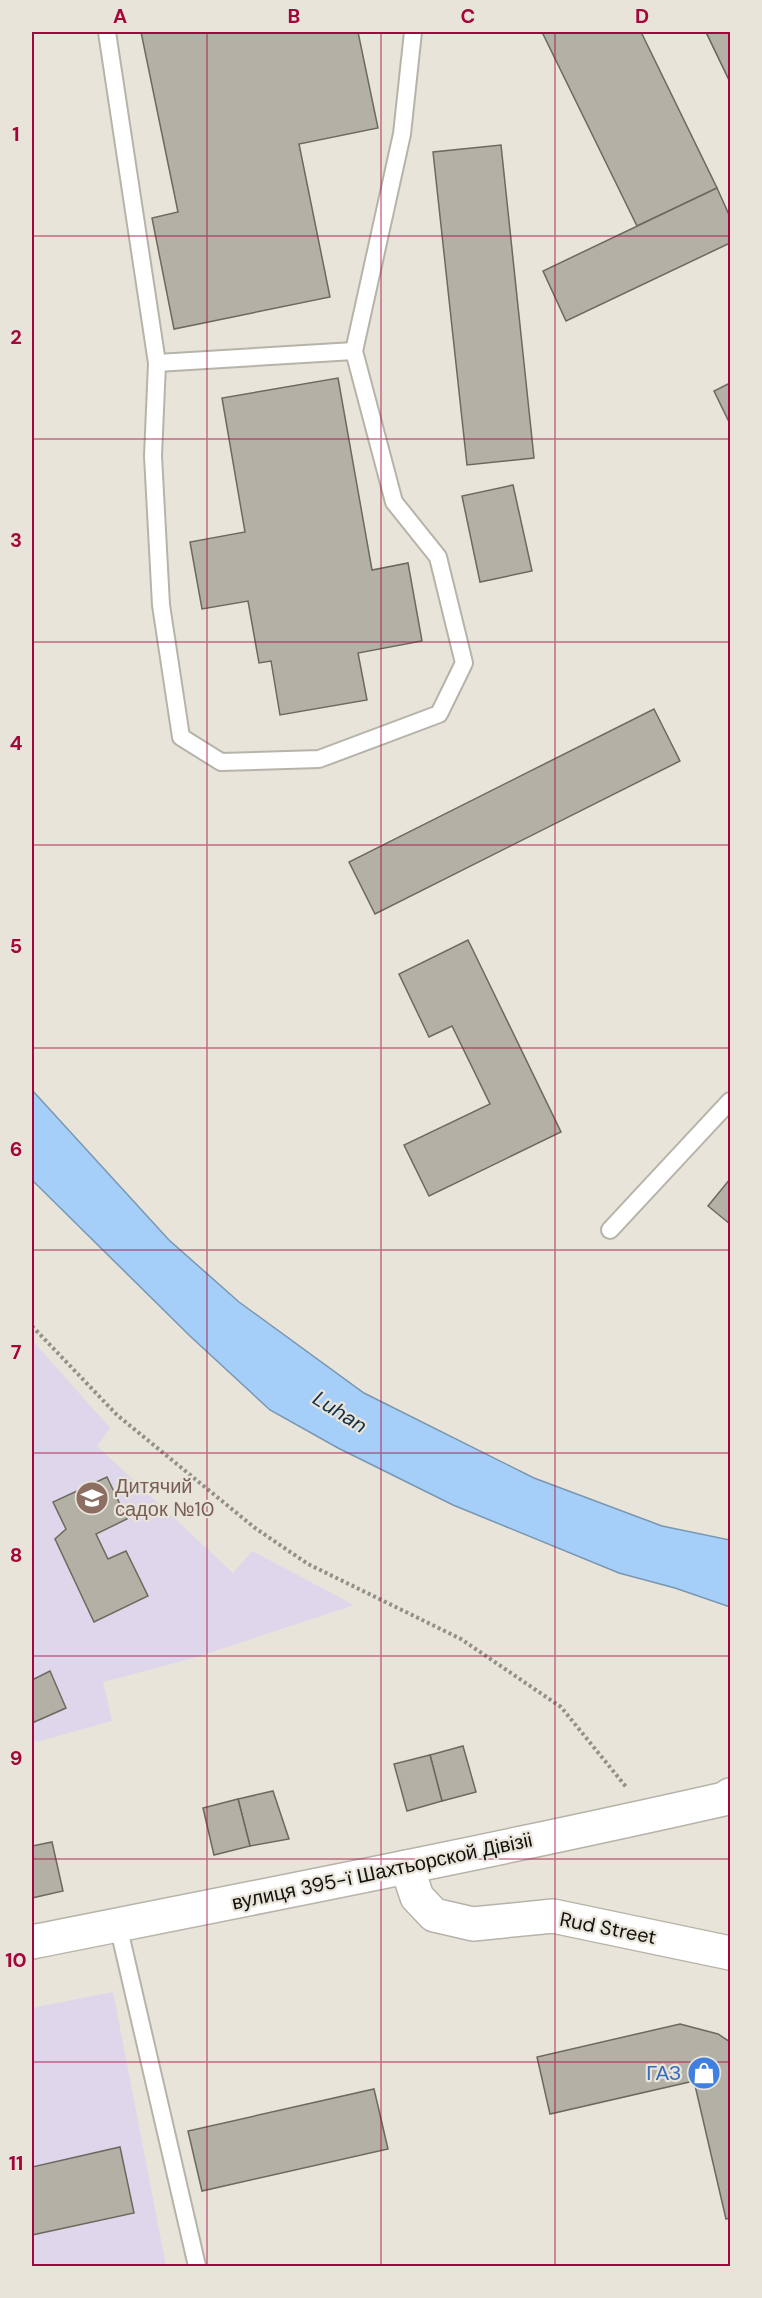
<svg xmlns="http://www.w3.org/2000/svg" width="762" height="2298" font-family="'DM Sans',sans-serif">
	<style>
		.education { fill: #ded6eb }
		.water { fill: #a5cff9; stroke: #7996b2; stroke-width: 1.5 }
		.building { fill: #b3b0a5; stroke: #6c695e; stroke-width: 1.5 }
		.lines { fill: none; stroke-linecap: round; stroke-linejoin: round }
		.lane-casing { stroke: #b6b3a8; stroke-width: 20 }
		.street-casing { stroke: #b6b3a8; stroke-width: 36 }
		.secondary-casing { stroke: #b6b3a8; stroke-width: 36 }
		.path { stroke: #939088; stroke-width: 4; stroke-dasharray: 3 3; stroke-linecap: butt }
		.lane { stroke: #fff; stroke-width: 16 }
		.street { stroke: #fff; stroke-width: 33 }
		.secondary { stroke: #fff; stroke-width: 33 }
		.grid { fill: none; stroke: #a3063b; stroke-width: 1.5; stroke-opacity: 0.55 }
		.labels { text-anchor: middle; stroke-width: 4.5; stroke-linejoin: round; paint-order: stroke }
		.education-label { font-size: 20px; fill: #785e54; stroke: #e8e4d9; text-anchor: start }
		.street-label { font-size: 20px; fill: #12110d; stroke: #e8e4d9 }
		.shop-label { font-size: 20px; fill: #366cbe; stroke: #e8e4d9; text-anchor: end }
		.water-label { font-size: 21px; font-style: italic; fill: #12304b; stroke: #e8e4d9 }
		.neatline { fill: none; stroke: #a3063b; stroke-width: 2 }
		.grid-label { font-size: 20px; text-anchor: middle; font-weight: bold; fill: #a3063b }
	</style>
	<rect width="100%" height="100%" fill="#e8e4d9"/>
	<g class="education">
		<path d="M 32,1340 L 110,1428 L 97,1446 L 233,1573 L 252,1551 L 354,1605 L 197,1657 L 103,1682 L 112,1721 L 32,1743 Z"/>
		<path d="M 113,1992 L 166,2266 L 32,2266 L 32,2008 Z"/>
	</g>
	<path class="water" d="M 32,1090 L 169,1240 L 239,1302 L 364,1393 L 534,1478 L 662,1526 L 730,1540 L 730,1607 L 675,1588 L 619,1573 L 453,1505 L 338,1448 L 270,1410 L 190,1336 L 32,1180 Z"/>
	<g class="building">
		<path d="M 141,32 L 358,32 L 378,128 L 299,144 L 330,297 L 174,329 L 152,218 L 178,212 Z"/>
		<path d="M 542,32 L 641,32 L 717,188 L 637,226 Z"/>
		<path d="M 706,32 L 730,32 L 730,82 Z"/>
		<path d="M 706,32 L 730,32 L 730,82 Z"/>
		<path d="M 501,145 L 534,458 L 467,465 L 433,152 Z"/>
		<path d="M 717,188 L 730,217 L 730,243 L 566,321 L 543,271 Z"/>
		<path d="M 338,378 L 372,570 L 408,563 L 422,641 L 358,653 L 367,700 L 280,715 L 271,661 L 259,663 L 248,601 L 202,609 L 190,542 L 245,532 L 222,398 Z"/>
		<path d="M 730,383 L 730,424 L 714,391 Z"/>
		<path d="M 513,485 L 532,571 L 480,582 L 462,496 Z"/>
		<path d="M 654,709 L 680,761 L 375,914 L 349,862 Z"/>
		<path d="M 468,940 L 561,1132 L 429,1196 L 404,1145 L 490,1104 L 452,1026 L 429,1037 L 399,974 Z"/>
		<path d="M 730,1179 L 730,1224 L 708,1206 Z"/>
		<path d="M 107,1477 L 127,1519 L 96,1534 L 108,1559 L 126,1551 L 148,1596 L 94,1622 L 55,1539 L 66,1529 L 53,1502 Z"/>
		<path d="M 50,1671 L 66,1708 L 32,1723 L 32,1680 Z"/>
		<path d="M 463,1746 L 476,1792 L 442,1801 L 430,1755 Z"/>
		<path d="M 430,1755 L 442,1801 L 407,1811 L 394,1764 Z"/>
		<path d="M 273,1791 L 289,1839 L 250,1846 L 238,1799 Z"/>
		<path d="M 238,1799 L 250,1846 L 214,1855 L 203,1808 Z"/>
		<path d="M 52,1842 L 63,1891 L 32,1898 L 32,1846 Z"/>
		<path d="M 680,2024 L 718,2034 L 730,2042 L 730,2218 L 726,2219 L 694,2081 L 550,2114 L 537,2057 Z"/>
		<path d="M 374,2089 L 388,2149 L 202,2191 L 188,2131 Z"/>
		<path d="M 120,2147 L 134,2213 L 32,2235 L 32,2167 Z"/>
	</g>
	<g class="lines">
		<defs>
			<g id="lane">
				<path d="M 107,32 L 157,363 L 153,456 L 161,605 L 181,737 L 221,762 L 319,759 L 439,714 L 464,663 L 438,557 L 394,502 L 354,351 L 402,134 L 413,32"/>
				<path d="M 157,363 L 354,351"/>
				<path d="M 610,1230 L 730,1101"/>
				<path d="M 118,1925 L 197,2266"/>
			</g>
			<path id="street" d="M 407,1867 L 417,1897 L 434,1915 L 473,1924 L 553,1916 L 730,1953"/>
			<path id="secondary" d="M 32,1942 C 263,1896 494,1851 724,1799 L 730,1795"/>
		</defs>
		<use href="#lane" class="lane-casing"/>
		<use href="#street" class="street-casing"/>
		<use href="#secondary" class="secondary-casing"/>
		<path class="path" d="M 32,1326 L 117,1415 L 255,1528 L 308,1564 L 461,1639 L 561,1707 L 627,1788"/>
		<use href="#lane" class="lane"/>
		<use href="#street" class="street"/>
		<use href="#secondary" class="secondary"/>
	</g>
	<path class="grid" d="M 207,32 L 207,2266M 381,32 L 381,2266M 555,32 L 555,2266M 32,236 L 730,236M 32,439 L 730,439M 32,642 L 730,642M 32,845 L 730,845M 32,1048 L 730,1048M 32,1250 L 730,1250M 32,1453 L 730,1453M 32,1656 L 730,1656M 32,1859 L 730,1859M 32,2062 L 730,2062"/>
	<defs>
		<symbol id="school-disc" viewBox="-11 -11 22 22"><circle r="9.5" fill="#8d6e63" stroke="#e8e4d9"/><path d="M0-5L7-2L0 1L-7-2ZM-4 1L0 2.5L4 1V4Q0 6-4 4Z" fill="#fff"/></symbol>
		<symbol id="shop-disc" viewBox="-11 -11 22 22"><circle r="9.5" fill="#3f7fe0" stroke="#e8e4d9"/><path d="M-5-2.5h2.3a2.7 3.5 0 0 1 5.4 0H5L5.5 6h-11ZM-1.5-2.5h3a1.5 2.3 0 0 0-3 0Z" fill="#fff"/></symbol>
	</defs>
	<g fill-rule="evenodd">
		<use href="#school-disc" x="73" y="1479" width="38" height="38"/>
		<use href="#shop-disc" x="685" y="2054" width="38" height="38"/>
	</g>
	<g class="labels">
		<g class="education-label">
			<text x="115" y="1493">Дитячий<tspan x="115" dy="23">садок №10</tspan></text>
		</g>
		<g class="street-label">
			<text transform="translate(382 1871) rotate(-12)" y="7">вулиця 395-ї Шахтьорской Дівізіі</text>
			<text transform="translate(608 1928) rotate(11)" y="7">Rud Street</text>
		</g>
		<g class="shop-label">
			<text x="681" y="2080">ГАЗ</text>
		</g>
		<g class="water-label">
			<text transform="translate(340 1412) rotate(32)" y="7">Luhan</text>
		</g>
	</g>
	<rect width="762" height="2298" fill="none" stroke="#e8e4d9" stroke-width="66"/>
	<rect x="33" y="33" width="696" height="2232" class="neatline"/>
	<g class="grid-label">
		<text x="120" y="23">A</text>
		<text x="294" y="23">B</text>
		<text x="468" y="23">C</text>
		<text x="642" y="23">D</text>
		<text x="16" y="141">1</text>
		<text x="16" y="344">2</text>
		<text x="16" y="547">3</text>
		<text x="16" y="750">4</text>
		<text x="16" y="953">5</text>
		<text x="16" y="1156">6</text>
		<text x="16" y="1359">7</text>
		<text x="16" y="1562">8</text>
		<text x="16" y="1765">9</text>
		<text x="16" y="1967">10</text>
		<text x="16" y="2170">11</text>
	</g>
</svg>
